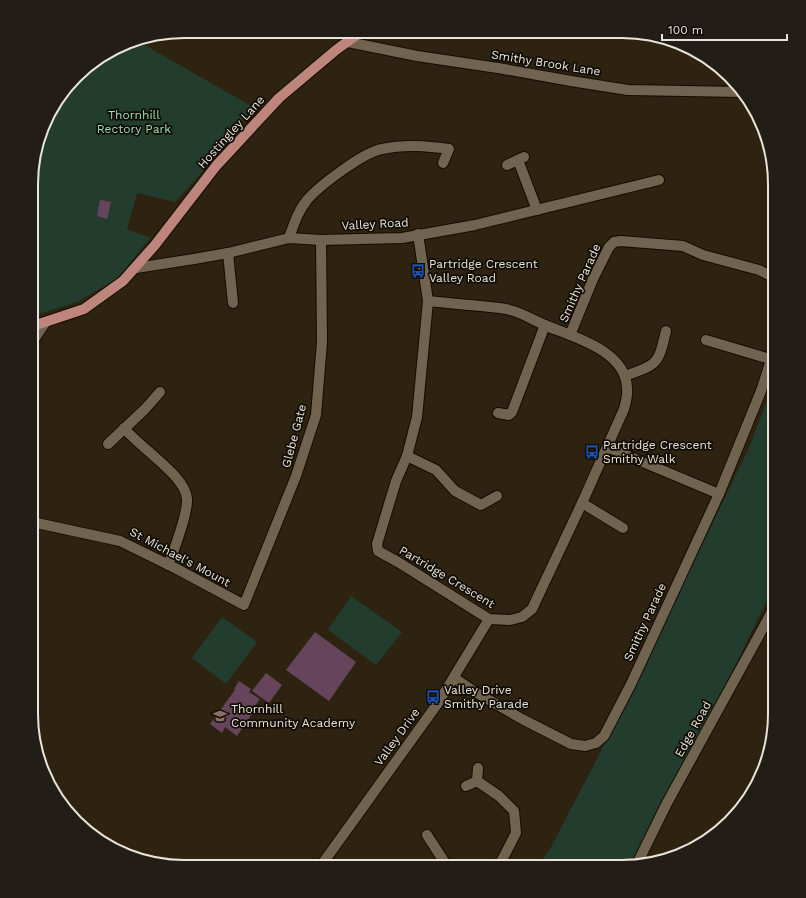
<svg xmlns="http://www.w3.org/2000/svg" width="806" height="898" font-family="'Work Sans',sans-serif">
	<style>
		.green { fill: #223d2e }
		.building { fill: #66455c }
		.lines { fill: none; stroke-linecap: round; stroke-linejoin: round }
		.minor-casing { stroke: #150c00; stroke-width: 12 }
		.major-casing { stroke: #150c00; stroke-width: 12 }
		.minor { stroke: #706450; stroke-width: 10 }
		.major { stroke: #bd857b; stroke-width: 10 }
		.labels { text-anchor: middle; stroke-width: 3.5; stroke-linejoin: round; paint-order: stroke }
		.street-label { font-size: 12px; fill: #eae4d8; stroke: #110d06 }
		.park-label { font-size: 12px; fill: #9cdfb8; stroke: #110d06 }
		.poi-label { font-size: 12px; fill: #eae4d8; stroke: #110d06; text-anchor: start }
		.rim { fill: none; stroke: #eae4d8; stroke-width: 2 }
	</style>
	<rect width="100%" height="100%" fill="#2d2310"/>
	<g class="green">
		<path d="M 134,39 L 253,107 L 196,179 L 175,202 L 137,193 L 127,229 L 150,238 L 118,278 L 77,302 L 33,316 L 34,154 L 51,108 L 83,69 Z"/>
		<path d="M 775,380 L 775,583 L 716,706 L 628,867 L 537,867 L 550,849 L 634,688 L 656,639 L 749,448 Z"/>
		<path d="M 351,596 L 402,632 L 376,665 L 328,630 Z"/>
		<path d="M 222,617 L 257,642 L 226,684 L 192,658 Z"/>
	</g>
	<g class="building">
		<path d="M 100,200 L 111,202 L 107,219 L 97,216 Z"/>
		<path d="M 315,632 L 356,662 L 329,701 L 286,670 Z"/>
		<path d="M 266,673 L 282,685 L 269,703 L 252,691 Z"/>
		<path d="M 239,681 L 251,689 L 249,692 L 260,699 L 254,707 L 256,708 L 237,736 L 225,727 L 222,733 L 210,724 L 235,690 L 234,689 Z"/>
	</g>
	<g class="lines">
		<defs>
			<g id="minor">
				<path d="M 348,42 L 417,56 L 498,68 L 571,81 L 628,90 L 742,92"/>
				<path d="M 518,160 L 537,210"/>
				<path d="M 507,165 L 524,157"/>
				<path d="M 418,234 L 428,301 L 417,417 L 407,456 L 396,481 L 377,544 L 378,551 L 398,562 L 489,619 L 510,620 L 522,617 L 532,609 L 582,503 L 624,409 C 626,402 628,395 627,388 C 626,351 574,337 547,326 C 534,321 523,313 510,310 C 493,306 476,306 458,304 C 448,303 438,302 428,301"/>
				<path d="M 289,238 C 294,224 298,211 307,200 C 320,185 364,152 382,149 C 405,144 427,146 449,149 L 443,163"/>
				<path d="M 228,253 L 233,303"/>
				<path d="M 136,268 L 194,259 L 228,253 L 289,238 L 321,240 L 402,238 L 475,225 L 659,180"/>
				<path d="M 570,335 L 593,279 L 609,247 L 614,242 L 621,241 L 683,246 L 703,255 L 759,270 L 775,278"/>
				<path d="M 706,340 L 770,359"/>
				<path d="M 33,341 L 45,323"/>
				<path d="M 625,376 C 658,364 658,365 666,331"/>
				<path d="M 498,413 L 509,415 L 512,412 L 545,325"/>
				<path d="M 124,428 C 139,447 186,476 187,499 C 188,512 174,551 168,565"/>
				<path d="M 108,444 L 145,409 L 160,392"/>
				<path d="M 607,447 L 719,494"/>
				<path d="M 407,456 L 436,470 L 455,491 L 481,505 L 497,496"/>
				<path d="M 582,503 L 623,528"/>
				<path d="M 32,522 L 120,541 L 175,568 L 244,605 L 296,476 L 316,415 L 322,342 L 321,240"/>
				<path d="M 454,678 L 475,692 L 522,719 L 571,744 L 585,746 L 596,743 L 604,736 L 631,684 L 719,494 L 761,391 L 775,348"/>
				<path d="M 478,768 L 477,781 L 499,796 L 514,811 L 516,833 L 502,860 L 497,867"/>
				<path d="M 466,786 L 477,781"/>
				<path d="M 427,835 L 445,863 L 450,867"/>
				<path d="M 636,866 L 667,803 L 775,606"/>
				<path d="M 320,867 L 438,703 L 489,619"/>
			</g>
			<path id="major" d="M 33,326 L 84,309 L 123,281 L 155,245 L 216,166 L 279,98 L 336,50 L 362,31"/>
		</defs>
		<use href="#minor" class="minor-casing"/>
		<use href="#major" class="major-casing"/>
		<use href="#minor" class="minor"/>
		<use href="#major" class="major"/>
	</g>
	<defs>
		<symbol id="bus-bare" viewBox="-9 -9 18 18"><path d="M-5-6H5V4H4V6H2V4H-2V6H-4V4H-5ZM-3.5-4V0h7V-4ZM-3.5 1.2v1.5H-2V1.2ZM2 1.2v1.5H3.5V1.2Z" fill="#1a4fb4" stroke="#110d06" stroke-width="2.5" paint-order="stroke"/></symbol>
		<symbol id="school-bare" viewBox="-9 -9 18 18"><path d="M0-5L7-2L0 1L-7-2ZM-4 1L0 2.5L4 1V4Q0 6-4 4Z" fill="#8d6e63" stroke="#110d06" stroke-width="2.5" paint-order="stroke"/></symbol>
	</defs>
	<g fill-rule="evenodd">
		<use href="#bus-bare" x="408" y="261" width="20" height="20"/>
		<use href="#bus-bare" x="582" y="442" width="20" height="20"/>
		<use href="#bus-bare" x="423" y="687" width="20" height="20"/>
		<use href="#school-bare" x="210" y="706" width="20" height="20"/>
	</g>
	<g class="labels">
		<g class="street-label">
			<text transform="translate(546 63) rotate(9)" y="4">Smithy Brook Lane</text>
			<text transform="translate(231 132) rotate(-48)" y="4">Hostingley Lane</text>
			<text transform="translate(375 224) rotate(-3)" y="4">Valley Road</text>
			<text transform="translate(580 283) rotate(-66)" y="4">Smithy Parade</text>
			<text transform="translate(294 436) rotate(-75)" y="4">Glebe Gate</text>
			<text transform="translate(180 557) rotate(28)" y="4">St Michael's Mount</text>
			<text transform="translate(447 577) rotate(31)" y="4">Partridge Crescent</text>
			<text transform="translate(645 622) rotate(-65)" y="4">Smithy Parade</text>
			<text transform="translate(693 729) rotate(-61)" y="4">Edge Road</text>
			<text transform="translate(397 737) rotate(-54)" y="4">Valley Drive</text>
		</g>
		<g class="park-label">
			<text x="134" y="119">Thornhill<tspan x="134" dy="14">Rectory Park</tspan></text>
		</g>
		<g class="poi-label">
			<text x="429" y="268">Partridge Crescent<tspan x="429" dy="14">Valley Road</tspan></text>
			<text x="603" y="449">Partridge Crescent<tspan x="603" dy="14">Smithy Walk</tspan></text>
			<text x="444" y="694">Valley Drive<tspan x="444" dy="14">Smithy Parade</tspan></text>
			<text x="231" y="713">Thornhill<tspan x="231" dy="14">Community Academy</tspan></text>
		</g>
	</g>
	<path d="M0 0H806V898H0ZM184 38H622A146 146 0 0 1 768 184V714A146 146 0 0 1 622 860H184A146 146 0 0 1 38 714V184A146 146 0 0 1 184 38Z" fill="#221e17" fill-rule="evenodd"/>
	<path class="rim" d="M184 38H622A146 146 0 0 1 768 184V714A146 146 0 0 1 622 860H184A146 146 0 0 1 38 714V184A146 146 0 0 1 184 38Z"/>
	<path d="M662 34v6h125v-6" fill="none" stroke="#eae4d8" stroke-width="2"/>
	<text x="668" y="34" font-size="12" fill="#eae4d8" stroke="#110d06" stroke-width="3" paint-order="stroke">100 m</text>
</svg>
